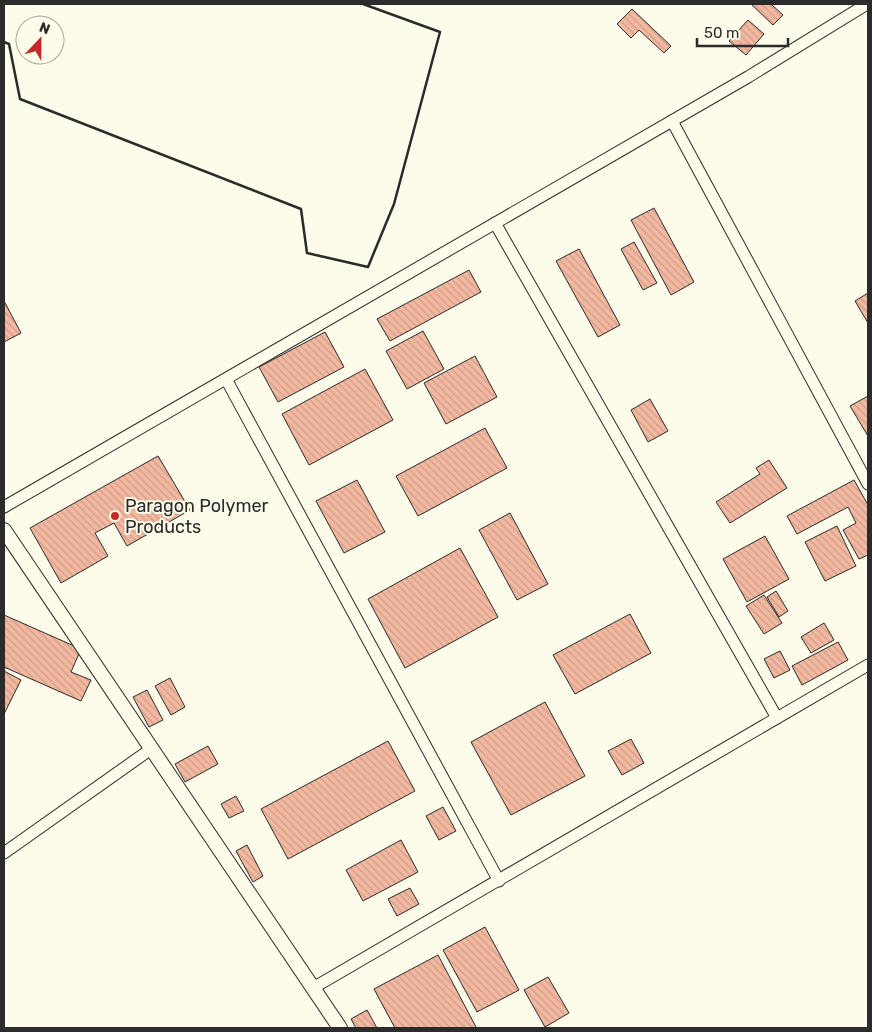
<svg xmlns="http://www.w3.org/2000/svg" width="872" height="1032" font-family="Rubik,sans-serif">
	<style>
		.building { fill: url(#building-back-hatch); stroke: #2b2b2b }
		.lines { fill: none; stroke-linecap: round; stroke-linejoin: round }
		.minor-casing { stroke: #2b2b2b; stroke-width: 13 }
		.tertiary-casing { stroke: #2b2b2b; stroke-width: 16 }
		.minor { stroke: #fdfbea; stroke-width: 11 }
		.tertiary { stroke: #fdfbea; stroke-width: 14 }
		.wall { stroke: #2b2b2b; stroke-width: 2.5 }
		.poi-dot { fill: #c62828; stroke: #fdfbea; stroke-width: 2 }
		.labels { text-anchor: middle; stroke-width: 4; stroke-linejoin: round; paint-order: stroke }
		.poi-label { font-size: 18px; fill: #2b2b2b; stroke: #fdfbea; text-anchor: start }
	</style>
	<defs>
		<pattern id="building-back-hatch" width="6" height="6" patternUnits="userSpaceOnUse" patternTransform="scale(1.25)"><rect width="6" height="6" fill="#f2b8a0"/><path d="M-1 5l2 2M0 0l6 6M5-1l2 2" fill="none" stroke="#d09e8a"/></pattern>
	</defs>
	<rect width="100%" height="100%" fill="#fdfbea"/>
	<g class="building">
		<path d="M 751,4 L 771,4 L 783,15 L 773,25 Z"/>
		<path d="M 632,9 L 671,46 L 664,53 L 639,30 L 631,38 L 617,24 Z"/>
		<path d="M 748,20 L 764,34 L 746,55 L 729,41 Z"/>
		<path d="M 654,208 L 694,282 L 671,295 L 631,220 Z"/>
		<path d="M 634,242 L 657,283 L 643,290 L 621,249 Z"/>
		<path d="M 579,249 L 620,325 L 598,337 L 556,261 Z"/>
		<path d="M 469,270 L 481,292 L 390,341 L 377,319 Z"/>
		<path d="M 868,293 L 868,323 L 855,301 Z"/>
		<path d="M 4,301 L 21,333 L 4,342 Z"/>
		<path d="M 423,331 L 444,369 L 407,389 L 386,351 Z"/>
		<path d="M 325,332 L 344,367 L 278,402 L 259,367 Z"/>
		<path d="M 475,356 L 497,397 L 446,424 L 424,383 Z"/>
		<path d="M 365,369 L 393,420 L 309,465 L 282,414 Z"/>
		<path d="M 868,396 L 868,436 L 850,406 Z"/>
		<path d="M 650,399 L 668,431 L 648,442 L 631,410 Z"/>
		<path d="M 485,428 L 507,468 L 418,516 L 396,476 Z"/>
		<path d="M 158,456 L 190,510 L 127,546 L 114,523 L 95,533 L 108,556 L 61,583 L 30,528 Z"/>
		<path d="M 769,460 L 787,488 L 730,523 L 716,502 L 760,474 L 756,468 Z"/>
		<path d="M 357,480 L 385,532 L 344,553 L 316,501 Z"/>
		<path d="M 854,480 L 868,505 L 868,555 L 859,559 L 843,530 L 856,523 L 848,507 L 797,534 L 787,516 Z"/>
		<path d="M 510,513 L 548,584 L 517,600 L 479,530 Z"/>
		<path d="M 837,526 L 856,566 L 825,581 L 805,542 Z"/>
		<path d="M 765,536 L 789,579 L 747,602 L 723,559 Z"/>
		<path d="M 460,548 L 498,617 L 405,668 L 368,599 Z"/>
		<path d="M 776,591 L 788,611 L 779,617 L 767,597 Z"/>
		<path d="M 764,595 L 782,623 L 764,634 L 746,606 Z"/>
		<path d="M 630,614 L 651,653 L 575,694 L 553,655 Z"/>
		<path d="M 4,615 L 81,649 L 71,672 L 91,680 L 81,701 L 4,667 Z"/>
		<path d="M 824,623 L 834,640 L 811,653 L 801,637 Z"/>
		<path d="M 838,642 L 848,660 L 802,685 L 792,666 Z"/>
		<path d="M 780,651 L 790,670 L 774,678 L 764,659 Z"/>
		<path d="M 4,671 L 21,680 L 4,714 Z"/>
		<path d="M 170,678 L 185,707 L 171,715 L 155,686 Z"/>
		<path d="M 147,690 L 163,720 L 149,727 L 133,697 Z"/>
		<path d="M 545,702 L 585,776 L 511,815 L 471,742 Z"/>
		<path d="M 631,739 L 644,763 L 622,775 L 608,751 Z"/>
		<path d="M 388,741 L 415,791 L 288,859 L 261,809 Z"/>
		<path d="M 208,746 L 218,764 L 185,782 L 175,764 Z"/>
		<path d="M 236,796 L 244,811 L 229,818 L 221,804 Z"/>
		<path d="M 443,807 L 456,831 L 439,840 L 426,816 Z"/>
		<path d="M 401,840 L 418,872 L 363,901 L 346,870 Z"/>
		<path d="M 247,845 L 263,876 L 253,882 L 236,851 Z"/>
		<path d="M 410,888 L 419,904 L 397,916 L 388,899 Z"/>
		<path d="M 485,927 L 519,990 L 477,1012 L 443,950 Z"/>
		<path d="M 438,955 L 476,1027 L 473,1028 L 395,1028 L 374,989 Z"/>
		<path d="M 548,977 L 569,1013 L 545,1027 L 524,990 Z"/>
		<path d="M 367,1010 L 377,1028 L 356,1028 L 351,1019 Z"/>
	</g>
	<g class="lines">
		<defs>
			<g id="minor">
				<path d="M 672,121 L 868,484"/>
				<path d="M 495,223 L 777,718"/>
				<path d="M 226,379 L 499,881"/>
				<path d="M 4,507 L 748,77 L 867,4"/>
				<path d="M 4,853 L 151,749"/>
				<path d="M 313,988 L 868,665"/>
			</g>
			<path id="tertiary" d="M 4,530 L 340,1028"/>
		</defs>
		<use href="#minor" class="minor-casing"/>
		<use href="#tertiary" class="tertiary-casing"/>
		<use href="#minor" class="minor"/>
		<use href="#tertiary" class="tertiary"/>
		<path class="wall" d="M 4,42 L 9,44 L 20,99 L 301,209 L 307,253 L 368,267 L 394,204 L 440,32 L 363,4"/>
	</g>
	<circle class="poi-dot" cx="115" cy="516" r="5"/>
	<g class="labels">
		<g class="poi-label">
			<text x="125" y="512">Paragon Polymer<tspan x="125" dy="21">Products</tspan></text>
		</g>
	</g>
	<rect width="872" height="1032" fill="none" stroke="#2b2b2b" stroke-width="10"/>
	<g transform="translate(40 40) rotate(22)"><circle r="24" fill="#fdfbea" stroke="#a9a89e"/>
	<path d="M0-4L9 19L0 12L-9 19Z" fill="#c62828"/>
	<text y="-8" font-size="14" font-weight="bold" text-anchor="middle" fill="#2b2b2b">N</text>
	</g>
	<path d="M697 38v8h91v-8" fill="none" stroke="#2b2b2b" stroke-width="2.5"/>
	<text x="704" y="38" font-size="15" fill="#2b2b2b" stroke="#fdfbea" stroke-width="4" paint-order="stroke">50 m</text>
</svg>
